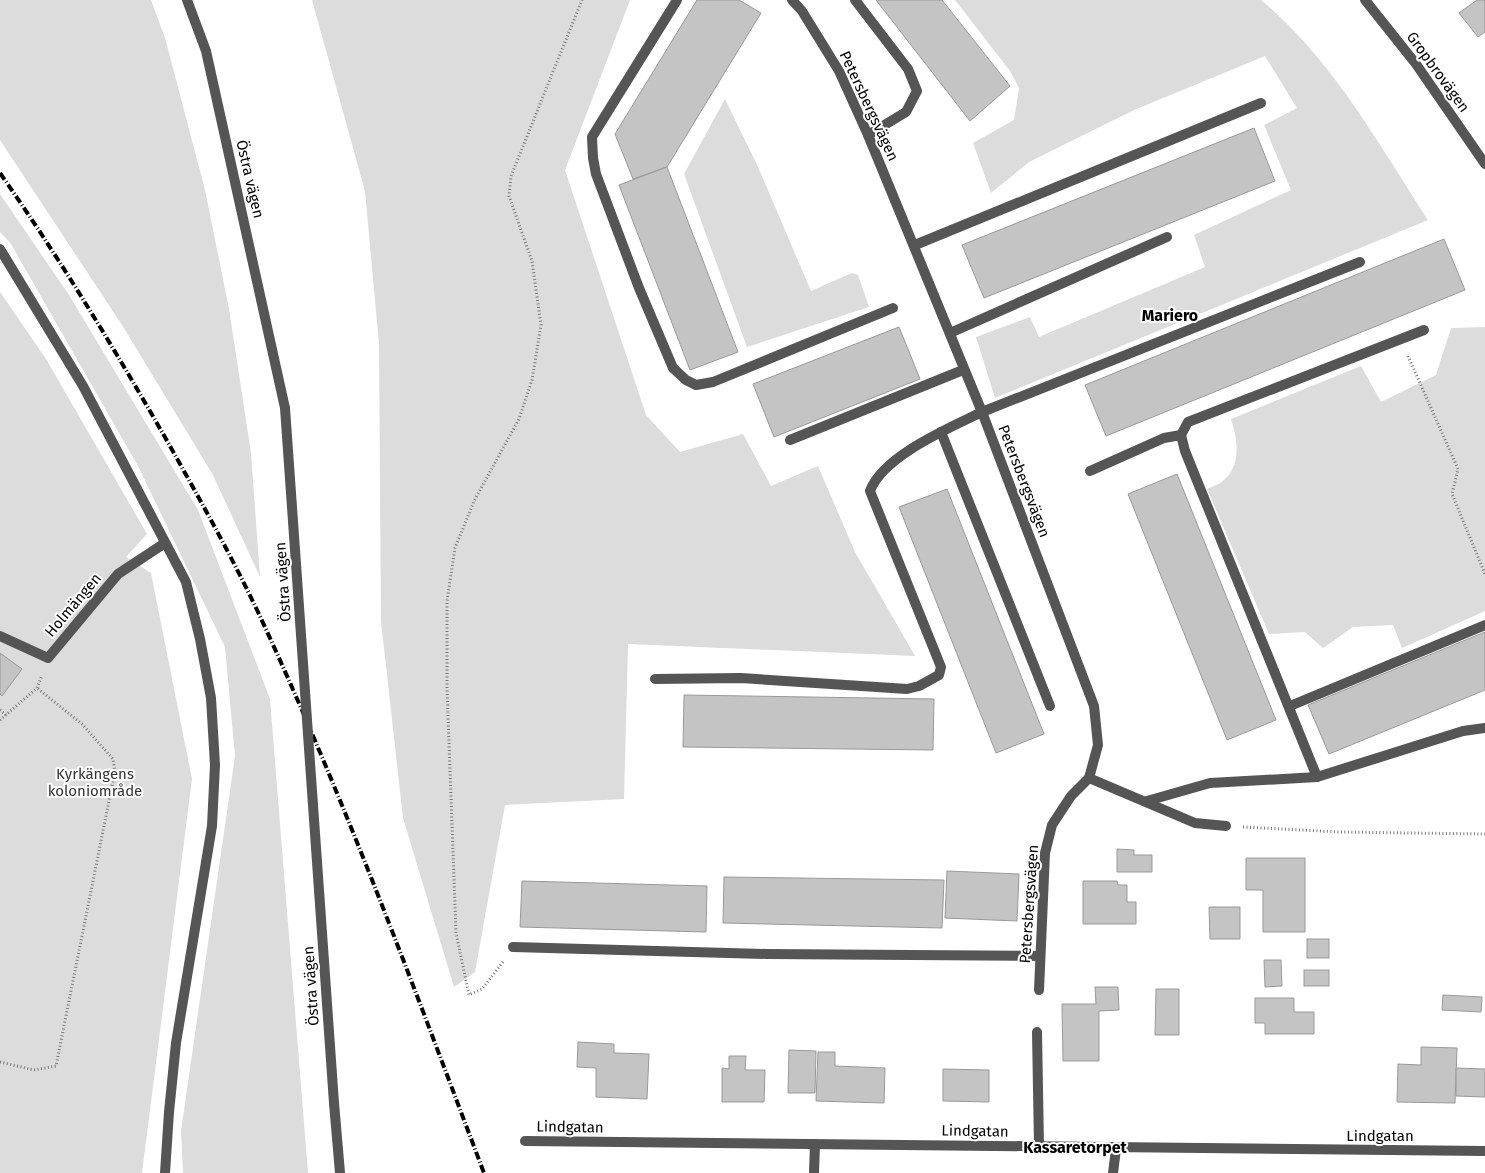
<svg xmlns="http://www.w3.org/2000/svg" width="1485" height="1173" font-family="'Fira Sans',sans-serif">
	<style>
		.green { fill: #dcdcdc }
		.building { fill: #c4c4c4; stroke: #999 }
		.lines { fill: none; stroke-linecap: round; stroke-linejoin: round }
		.path { stroke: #777; stroke-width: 3; stroke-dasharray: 1 2.5; stroke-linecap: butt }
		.service { stroke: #555; stroke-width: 10 }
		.minor { stroke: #555; stroke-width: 10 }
		.tertiary { stroke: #555; stroke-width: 10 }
		.rail { stroke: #000; stroke-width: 4; stroke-dasharray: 8 2.5 1 2.5; stroke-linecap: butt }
		.tertiary-bridge { stroke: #555; stroke-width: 10 }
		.labels { text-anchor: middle; stroke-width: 4; stroke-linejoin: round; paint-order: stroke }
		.street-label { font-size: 15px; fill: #000; stroke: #fff }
		.park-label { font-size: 15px; fill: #333; stroke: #fff }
		.neighbourhood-label { font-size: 16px; font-weight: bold; fill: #000; stroke: #fff }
	</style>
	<rect width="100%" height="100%" fill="#fff"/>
	<g class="green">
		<path d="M 0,0 L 151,0 L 165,38 L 205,190 L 229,309 L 251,453 L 260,577 L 213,475 L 122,325 L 0,140 Z"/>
		<path d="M 312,0 L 630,0 L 565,170 L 646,415 L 680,452 L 743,434 L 771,486 L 818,466 L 855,552 L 915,656 L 628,644 L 624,799 L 505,805 L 475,972 L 454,987 L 403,818 L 381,621 L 379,344 L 365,191 Z"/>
		<path d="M 955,0 L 1261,0 C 1332,59 1378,143 1428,220 L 995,398 L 976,337 L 1030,317 L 1039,337 L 1205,267 L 1194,235 L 1291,190 L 1264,125 L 1297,108 L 1265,56 L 1134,110 L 1029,162 L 991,193 L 973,143 L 1014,120 L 1019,88 L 1010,71 Z"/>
		<path d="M 725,99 L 758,167 L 811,291 L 852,273 L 858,275 L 869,307 L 747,347 L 684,174 Z"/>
		<path d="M 0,194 L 69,295 L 198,510 L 270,699 L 308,1173 L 183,1173 L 181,1131 L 235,756 L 225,647 L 138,466 L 11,244 L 0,232 Z"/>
		<path d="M 0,292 L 46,359 L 147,534 L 126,557 L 151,573 L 192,779 L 142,1173 L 0,1173 Z"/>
		<path d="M 1485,327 L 1485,611 L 1402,648 L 1393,625 L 1353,627 L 1323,648 L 1305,632 L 1269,634 L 1207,489 C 1213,486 1221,484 1225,479 C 1242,463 1237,438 1231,419 L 1361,366 L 1381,402 L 1436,375 L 1451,328 Z"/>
	</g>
	<g class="building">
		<path d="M 697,0 L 739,0 L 761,13 L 667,167 L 633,179 L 615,134 Z"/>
		<path d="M 876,0 L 942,0 L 1010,86 L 970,121 Z"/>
		<path d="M 1477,0 L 1485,0 L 1485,32 L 1478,37 L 1459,13 Z"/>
		<path d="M 1254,128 L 1275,181 L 984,298 L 962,245 Z"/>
		<path d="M 667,167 L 738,352 L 690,370 L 619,185 Z"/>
		<path d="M 1444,239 L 1465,290 L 1106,436 L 1085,385 Z"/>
		<path d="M 899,327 L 920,379 L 774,437 L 753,384 Z"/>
		<path d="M 1177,474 L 1276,720 L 1227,740 L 1128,494 Z"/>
		<path d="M 947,489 L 1044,734 L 996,753 L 899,507 Z"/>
		<path d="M 1485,632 L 1485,690 L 1329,754 L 1308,705 Z"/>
		<path d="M 0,653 L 22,669 L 2,696 L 0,694 Z"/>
		<path d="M 684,695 L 934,699 L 933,750 L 683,747 Z"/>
		<path d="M 1117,849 L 1134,850 L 1134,855 L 1152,855 L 1152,872 L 1117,872 Z"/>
		<path d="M 1246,858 L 1305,858 L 1305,932 L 1263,932 L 1263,890 L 1246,890 Z"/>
		<path d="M 947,871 L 1019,874 L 1017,921 L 945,918 Z"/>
		<path d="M 724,877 L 944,880 L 942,928 L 723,923 Z"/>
		<path d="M 522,881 L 707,886 L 706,932 L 520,927 Z"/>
		<path d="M 1083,881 L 1117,881 L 1118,885 L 1127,885 L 1127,902 L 1136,902 L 1136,924 L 1083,924 Z"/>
		<path d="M 1209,907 L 1240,907 L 1240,939 L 1210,939 Z"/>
		<rect x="1307" y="939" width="22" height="19"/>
		<path d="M 1264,960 L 1281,960 L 1282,986 L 1265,987 Z"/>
		<rect x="1304" y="970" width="25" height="16"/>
		<path d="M 1095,987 L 1118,987 L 1119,1010 L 1099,1011 L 1099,1061 L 1063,1061 L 1062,1004 L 1096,1004 Z"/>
		<path d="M 1156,989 L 1179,989 L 1179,1035 L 1155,1035 Z"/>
		<path d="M 1443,995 L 1482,997 L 1481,1012 L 1442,1010 Z"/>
		<path d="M 1255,998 L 1294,998 L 1294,1012 L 1314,1012 L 1314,1034 L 1265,1034 L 1265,1023 L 1255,1023 Z"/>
		<path d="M 578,1042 L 614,1044 L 614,1053 L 649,1054 L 647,1099 L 596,1097 L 596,1068 L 577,1067 Z"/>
		<path d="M 1421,1047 L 1457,1048 L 1455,1103 L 1397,1102 L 1398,1064 L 1421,1065 Z"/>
		<path d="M 789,1050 L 816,1051 L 815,1093 L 788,1093 Z"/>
		<path d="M 818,1052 L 835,1052 L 835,1066 L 885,1068 L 884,1103 L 816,1101 Z"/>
		<path d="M 729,1056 L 746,1056 L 745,1070 L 765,1070 L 764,1102 L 722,1102 L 722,1068 L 729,1069 Z"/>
		<path d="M 1456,1068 L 1485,1069 L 1485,1097 L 1456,1096 Z"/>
		<path d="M 943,1069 L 989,1070 L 989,1102 L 943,1101 Z"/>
	</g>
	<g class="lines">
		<g class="path">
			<path d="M 1408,356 L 1458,469 L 1452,494 L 1485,574"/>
			<path d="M 0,710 L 6,715"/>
			<path d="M 0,720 L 37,688 L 42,675"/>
			<path d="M 1243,827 L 1340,832 L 1485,834"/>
			<path d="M 503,962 L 482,989 L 469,995 L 456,933 L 447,688 L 447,601 L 455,548 L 474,501 L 519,419 L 532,380 L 541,325 L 532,261 L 509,196 L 511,176 L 582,0"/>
			<path d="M 0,1062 L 34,1070 L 56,1066 L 115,771 L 113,759 L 82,724 L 37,688"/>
		</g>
		<g class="service">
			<path d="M 677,0 L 592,137 L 593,158 L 596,174 L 639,288 L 673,368 L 686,380 L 696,385 L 713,382 L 893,308"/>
			<path d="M 855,0 L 908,69 L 917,91 L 906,112 L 868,135"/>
			<path d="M 915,245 L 1261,103"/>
			<path d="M 950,333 L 1167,237"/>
			<path d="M 941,432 L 1050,706"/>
			<path d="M 1181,435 L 1188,422 L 1424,330"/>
			<path d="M 790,440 L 963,370"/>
			<path d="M 1090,471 L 1164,438 L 1181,435 L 1185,451 L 1317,777"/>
			<path d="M 655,679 L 741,678 L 907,689 L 919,686 L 939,675 L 941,667 L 870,491 C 883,456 949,428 982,412 L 1360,262"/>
			<path d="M 1290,706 L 1485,625"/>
			<path d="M 1089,778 L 1195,823 L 1226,826"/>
			<path d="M 1147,801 L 1210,783 L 1317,777 L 1463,731 L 1485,728"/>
			<path d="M 513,947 L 767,954 L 1039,956"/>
		</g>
		<g class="minor">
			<path d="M 792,0 L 802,11 L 839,71 L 868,135 L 982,412 L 1094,706 L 1098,745 L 1089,778 L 1071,796 L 1052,825 L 1045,853 L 1039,990"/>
			<path d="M 0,249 L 83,386 L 186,582 L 200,639 L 211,698 L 215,765 L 212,826 L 176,1043 L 169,1112 L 165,1173"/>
			<path d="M 0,636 L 48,658 L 118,574 L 165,543"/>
			<path d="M 1037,1032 L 1039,1147"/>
			<path d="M 525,1141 L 1485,1151"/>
			<path d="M 814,1173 L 815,1144"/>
			<path d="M 1113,1173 L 1116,1149"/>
		</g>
		<g class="tertiary">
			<path d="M 187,0 L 206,51 L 285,408"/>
			<path d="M 1365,0 L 1416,64 L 1485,164"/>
			<path d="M 334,1103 L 340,1173"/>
		</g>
		<path class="rail" d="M 0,173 C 60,259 114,348 166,439 C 198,496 230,553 258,612 C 343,795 413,985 484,1173"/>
		<path class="tertiary-bridge" d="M 285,408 L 334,1103"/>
	</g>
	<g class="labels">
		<g class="street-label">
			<text transform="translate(1438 72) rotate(54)" y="5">Gropbrovägen</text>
			<text transform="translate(869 106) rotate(65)" y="5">Petersbergsvägen</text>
			<text transform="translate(250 179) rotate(77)" y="5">Östra vägen</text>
			<text transform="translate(1024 481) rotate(69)" y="5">Petersbergsvägen</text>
			<text transform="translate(283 582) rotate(-94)" y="5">Östra vägen</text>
			<text transform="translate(73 605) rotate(-50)" y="5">Holmängen</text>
			<text transform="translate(1029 904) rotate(-86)" y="5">Petersbergsvägen</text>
			<text transform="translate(311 986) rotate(-94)" y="5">Östra vägen</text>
			<text transform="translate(570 1127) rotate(1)" y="5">Lindgatan</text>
			<text transform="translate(975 1131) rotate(1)" y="5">Lindgatan</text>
			<text x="1380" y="1141">Lindgatan</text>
		</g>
		<g class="park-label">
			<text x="95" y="779">Kyrkängens<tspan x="95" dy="17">koloniområde</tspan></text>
		</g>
		<g class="neighbourhood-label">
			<text x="1170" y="321">Mariero</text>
			<text x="1075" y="1153">Kassaretorpet</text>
		</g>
	</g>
</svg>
